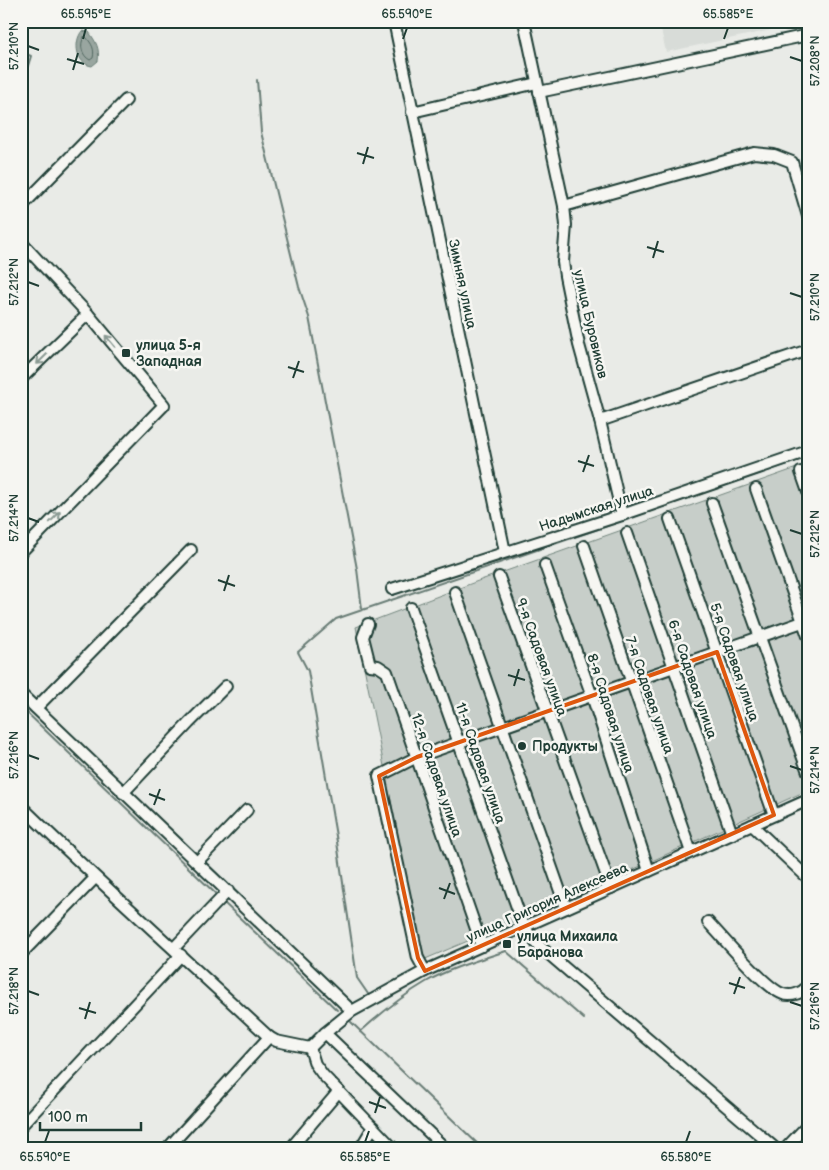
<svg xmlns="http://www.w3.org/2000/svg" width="829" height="1170" font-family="'Balsamiq Sans',sans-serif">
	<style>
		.built { fill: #d8dcd8 }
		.green { fill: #c7cec9; stroke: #73867e }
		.water { fill: #99a6a0; stroke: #687c75 }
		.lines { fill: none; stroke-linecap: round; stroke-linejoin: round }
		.shore { stroke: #50675f; stroke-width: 1 }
		.stream { stroke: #687c75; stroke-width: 2 }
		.minor-casing { stroke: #1f3d34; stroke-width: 14 }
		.minor { stroke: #f6f6f2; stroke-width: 10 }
		.oneway { stroke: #8a9a93 }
		.marked { fill: none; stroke: #de580e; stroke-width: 4; stroke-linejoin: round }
		.ticks { fill: none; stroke: #1f3d34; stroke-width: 2 }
		.poi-dot { fill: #1f3d34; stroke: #f6f6f2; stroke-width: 2 }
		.labels { text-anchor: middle; stroke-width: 5; stroke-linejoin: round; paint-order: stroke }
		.street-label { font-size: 14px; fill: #1f3d34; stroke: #f6f6f2 }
		.poi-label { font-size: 14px; font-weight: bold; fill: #1f3d34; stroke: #f6f6f2; text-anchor: start }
		.neatline { fill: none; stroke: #1f3d34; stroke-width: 2 }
		.ticks-label { font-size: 12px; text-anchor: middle; fill: #1f3d34 }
	</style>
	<rect width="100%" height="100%" fill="#e9ebe7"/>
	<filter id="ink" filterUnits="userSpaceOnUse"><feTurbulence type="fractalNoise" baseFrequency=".02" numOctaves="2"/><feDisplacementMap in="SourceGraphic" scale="10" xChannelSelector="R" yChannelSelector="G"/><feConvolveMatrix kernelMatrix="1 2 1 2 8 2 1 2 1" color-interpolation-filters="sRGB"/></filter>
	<g filter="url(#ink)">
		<path class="built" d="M 659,21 L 769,21 L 771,30 L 666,52 Z"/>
		<path class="green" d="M 808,464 L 808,790 L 588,890 L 423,960 L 356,627 L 478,581 Z"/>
		<path class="water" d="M 82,31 L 89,32 C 96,42 100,48 98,61 L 92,66 C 76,64 73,42 82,31 Z"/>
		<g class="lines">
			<path class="shore" d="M 84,37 L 86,37 C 92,44 95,49 93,58 L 90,60 C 82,56 79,45 84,37 Z"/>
			<g class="stream">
				<path d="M 21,52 L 31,56 L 21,88"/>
				<path d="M 257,80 L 261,132 L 299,287 L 309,317 L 357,569 L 362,609"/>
				<path d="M 21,707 L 218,896"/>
				<path d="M 223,902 L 337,1010"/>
				<path d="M 368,994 L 357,978 L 337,842 L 308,671 L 298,652 L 336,619 L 808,457"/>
				<path d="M 351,1022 L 483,1149"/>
				<path d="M 360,1032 C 380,1014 402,996 426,982 C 450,968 479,960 506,951 L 584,1019"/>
			</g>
			<defs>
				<g id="minor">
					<path d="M 394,21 L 505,552"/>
					<path d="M 524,21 L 564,206 L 566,225 L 563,262 L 565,276 L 579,345 L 600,421 L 622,515"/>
					<path d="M 539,92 L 808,35"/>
					<path d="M 412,112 L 537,83"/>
					<path d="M 564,206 L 754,153 L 774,155 L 792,162 L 808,216"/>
					<path d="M 21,207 L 126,100"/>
					<path d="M 21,242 L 88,314 L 164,405 L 21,552"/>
					<path d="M 21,379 L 88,314"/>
					<path d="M 600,421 L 808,350"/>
					<path d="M 801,472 L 808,492"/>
					<path d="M 756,489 L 808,636"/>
					<path d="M 712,503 L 808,772"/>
					<path d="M 670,519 L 774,815"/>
					<path d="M 627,533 L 732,834"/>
					<path d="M 584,546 L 691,852"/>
					<path d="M 545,565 L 592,696 L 649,871"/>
					<path d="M 499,577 L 611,888"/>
					<path d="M 392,589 L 622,515 L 808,451"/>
					<path d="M 455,592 L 566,908"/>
					<path d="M 411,608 L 524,927 L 537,944 L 776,1149"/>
					<path d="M 368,624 L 363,637 L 370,665 L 378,666 L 387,672 L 482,946"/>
					<path d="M 21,694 L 352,1011"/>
					<path d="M 36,708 L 191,550"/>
					<path d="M 123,793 L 189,723 L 226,686"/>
					<path d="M 21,806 C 102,885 186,960 269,1037 L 276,1041 L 310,1048"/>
					<path d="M 752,825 L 808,878"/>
					<path d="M 197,862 L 247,810"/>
					<path d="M 708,922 C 722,937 766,989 783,994 C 792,997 802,993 808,986"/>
					<path d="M 174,948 L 228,891"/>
					<path d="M 21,954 L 95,878"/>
					<path d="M 425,971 L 418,958 L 379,776 L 417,757 L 808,620"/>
					<path d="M 325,1033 L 446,1149"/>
					<path d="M 310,1048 L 325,1033 L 352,1011 L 425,971 L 808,800"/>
					<path d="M 310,1048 L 315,1064 L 323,1075 L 394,1149"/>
					<path d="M 21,1126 L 181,955"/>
					<path d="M 167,1149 L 269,1037"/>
					<path d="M 290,1149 L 339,1091"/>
					<path d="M 360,1149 L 373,1127"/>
					<path d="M 785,1149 L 808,1125"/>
				</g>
			</defs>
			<use href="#minor" class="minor-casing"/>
			<use href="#minor" class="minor"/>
		</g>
		<defs><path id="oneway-shaft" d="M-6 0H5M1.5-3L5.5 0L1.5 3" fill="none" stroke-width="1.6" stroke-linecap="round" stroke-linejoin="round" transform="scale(1.25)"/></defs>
		<g class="oneway">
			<use href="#oneway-shaft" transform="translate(110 341) rotate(-130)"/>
			<use href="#oneway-shaft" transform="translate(42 359) rotate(135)"/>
			<use href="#oneway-shaft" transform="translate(55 517) rotate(-46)"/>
		</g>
	</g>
	<path class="marked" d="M 717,652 L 774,815 L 425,971 L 418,958 L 379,776 L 417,757 Z"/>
	<path class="ticks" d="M 83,39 L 86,28M 403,39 L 407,28M 724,39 L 728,28M 28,46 L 39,50M 790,57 L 802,61M 67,59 L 84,64M 73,70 L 78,53M 357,153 L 374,158M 363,164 L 368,147M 647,247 L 664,252M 653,258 L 658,241M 28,282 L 39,286M 790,293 L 802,297M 288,367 L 304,372M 293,378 L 299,361M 578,461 L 594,466M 583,472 L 589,455M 28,518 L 39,522M 790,530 L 802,534M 218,580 L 235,586M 224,591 L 229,575M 508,675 L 525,680M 514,686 L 519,669M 28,755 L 39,759M 790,766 L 802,770M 149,794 L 165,800M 154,805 L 160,789M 439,888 L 455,894M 444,899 L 450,883M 729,983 L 745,988M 28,991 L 39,995M 734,994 L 740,977M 790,1002 L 802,1006M 79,1008 L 96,1013M 85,1019 L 90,1002M 369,1102 L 386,1108M 375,1113 L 380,1097M 45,1142 L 49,1131M 365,1142 L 369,1131M 686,1142 L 690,1131"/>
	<g class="poi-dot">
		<rect x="121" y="348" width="10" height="10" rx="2.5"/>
		<circle cx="522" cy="746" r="5"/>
		<rect x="502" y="939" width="10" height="10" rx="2.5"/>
	</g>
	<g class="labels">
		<g class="street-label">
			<text transform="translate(463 284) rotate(78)" y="5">Зимняя улица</text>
			<text transform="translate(591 324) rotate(77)" y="5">улица Буровиков</text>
			<text transform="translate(596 508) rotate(-18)" y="5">Надымская улица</text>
			<text transform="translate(542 657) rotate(70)" y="5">9-я Садовая улица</text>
			<text transform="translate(735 662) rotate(71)" y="5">5-я Садовая улица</text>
			<text transform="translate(693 679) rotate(71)" y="5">6-я Садовая улица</text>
			<text transform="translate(650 695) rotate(71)" y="5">7-я Садовая улица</text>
			<text transform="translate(611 713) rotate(72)" y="5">8-я Садовая улица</text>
			<text transform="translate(481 763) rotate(71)" y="5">11-я Садовая улица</text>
			<text transform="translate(437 775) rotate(71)" y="5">12-я Садовая улица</text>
			<text transform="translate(547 902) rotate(-24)" y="5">улица Григория Алексеева</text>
		</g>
		<g class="poi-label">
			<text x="136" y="350">улица 5-я<tspan x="136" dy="16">Западная</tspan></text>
			<text x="532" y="751">Продукты</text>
			<text x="517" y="941">улица Михаила<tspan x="517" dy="16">Баранова</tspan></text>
		</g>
	</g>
	<rect width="829" height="1170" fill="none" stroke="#f6f6f2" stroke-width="55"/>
	<path d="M40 1122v8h101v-8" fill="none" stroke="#1f3d34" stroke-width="2.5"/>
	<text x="48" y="1122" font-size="15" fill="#1f3d34" stroke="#f6f6f2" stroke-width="4" paint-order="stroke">100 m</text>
	<rect x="28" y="28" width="774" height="1114" class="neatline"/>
	<g class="ticks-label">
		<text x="86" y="18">65.595°E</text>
		<text x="407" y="18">65.590°E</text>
		<text x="728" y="18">65.585°E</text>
		<text transform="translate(14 46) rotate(-90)" y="4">57.210°N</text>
		<text transform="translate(815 61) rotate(-90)" y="4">57.208°N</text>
		<text transform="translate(14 282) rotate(-90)" y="4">57.212°N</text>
		<text transform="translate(815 297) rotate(-90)" y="4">57.210°N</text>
		<text transform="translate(14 518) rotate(-90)" y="4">57.214°N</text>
		<text transform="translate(815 534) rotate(-90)" y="4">57.212°N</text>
		<text transform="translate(14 755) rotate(-90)" y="4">57.216°N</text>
		<text transform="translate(815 770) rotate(-90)" y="4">57.214°N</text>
		<text transform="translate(14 991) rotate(-90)" y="4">57.218°N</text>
		<text transform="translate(815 1006) rotate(-90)" y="4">57.216°N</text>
		<text x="45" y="1161">65.590°E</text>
		<text x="365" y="1161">65.585°E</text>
		<text x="686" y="1161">65.580°E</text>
	</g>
</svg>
